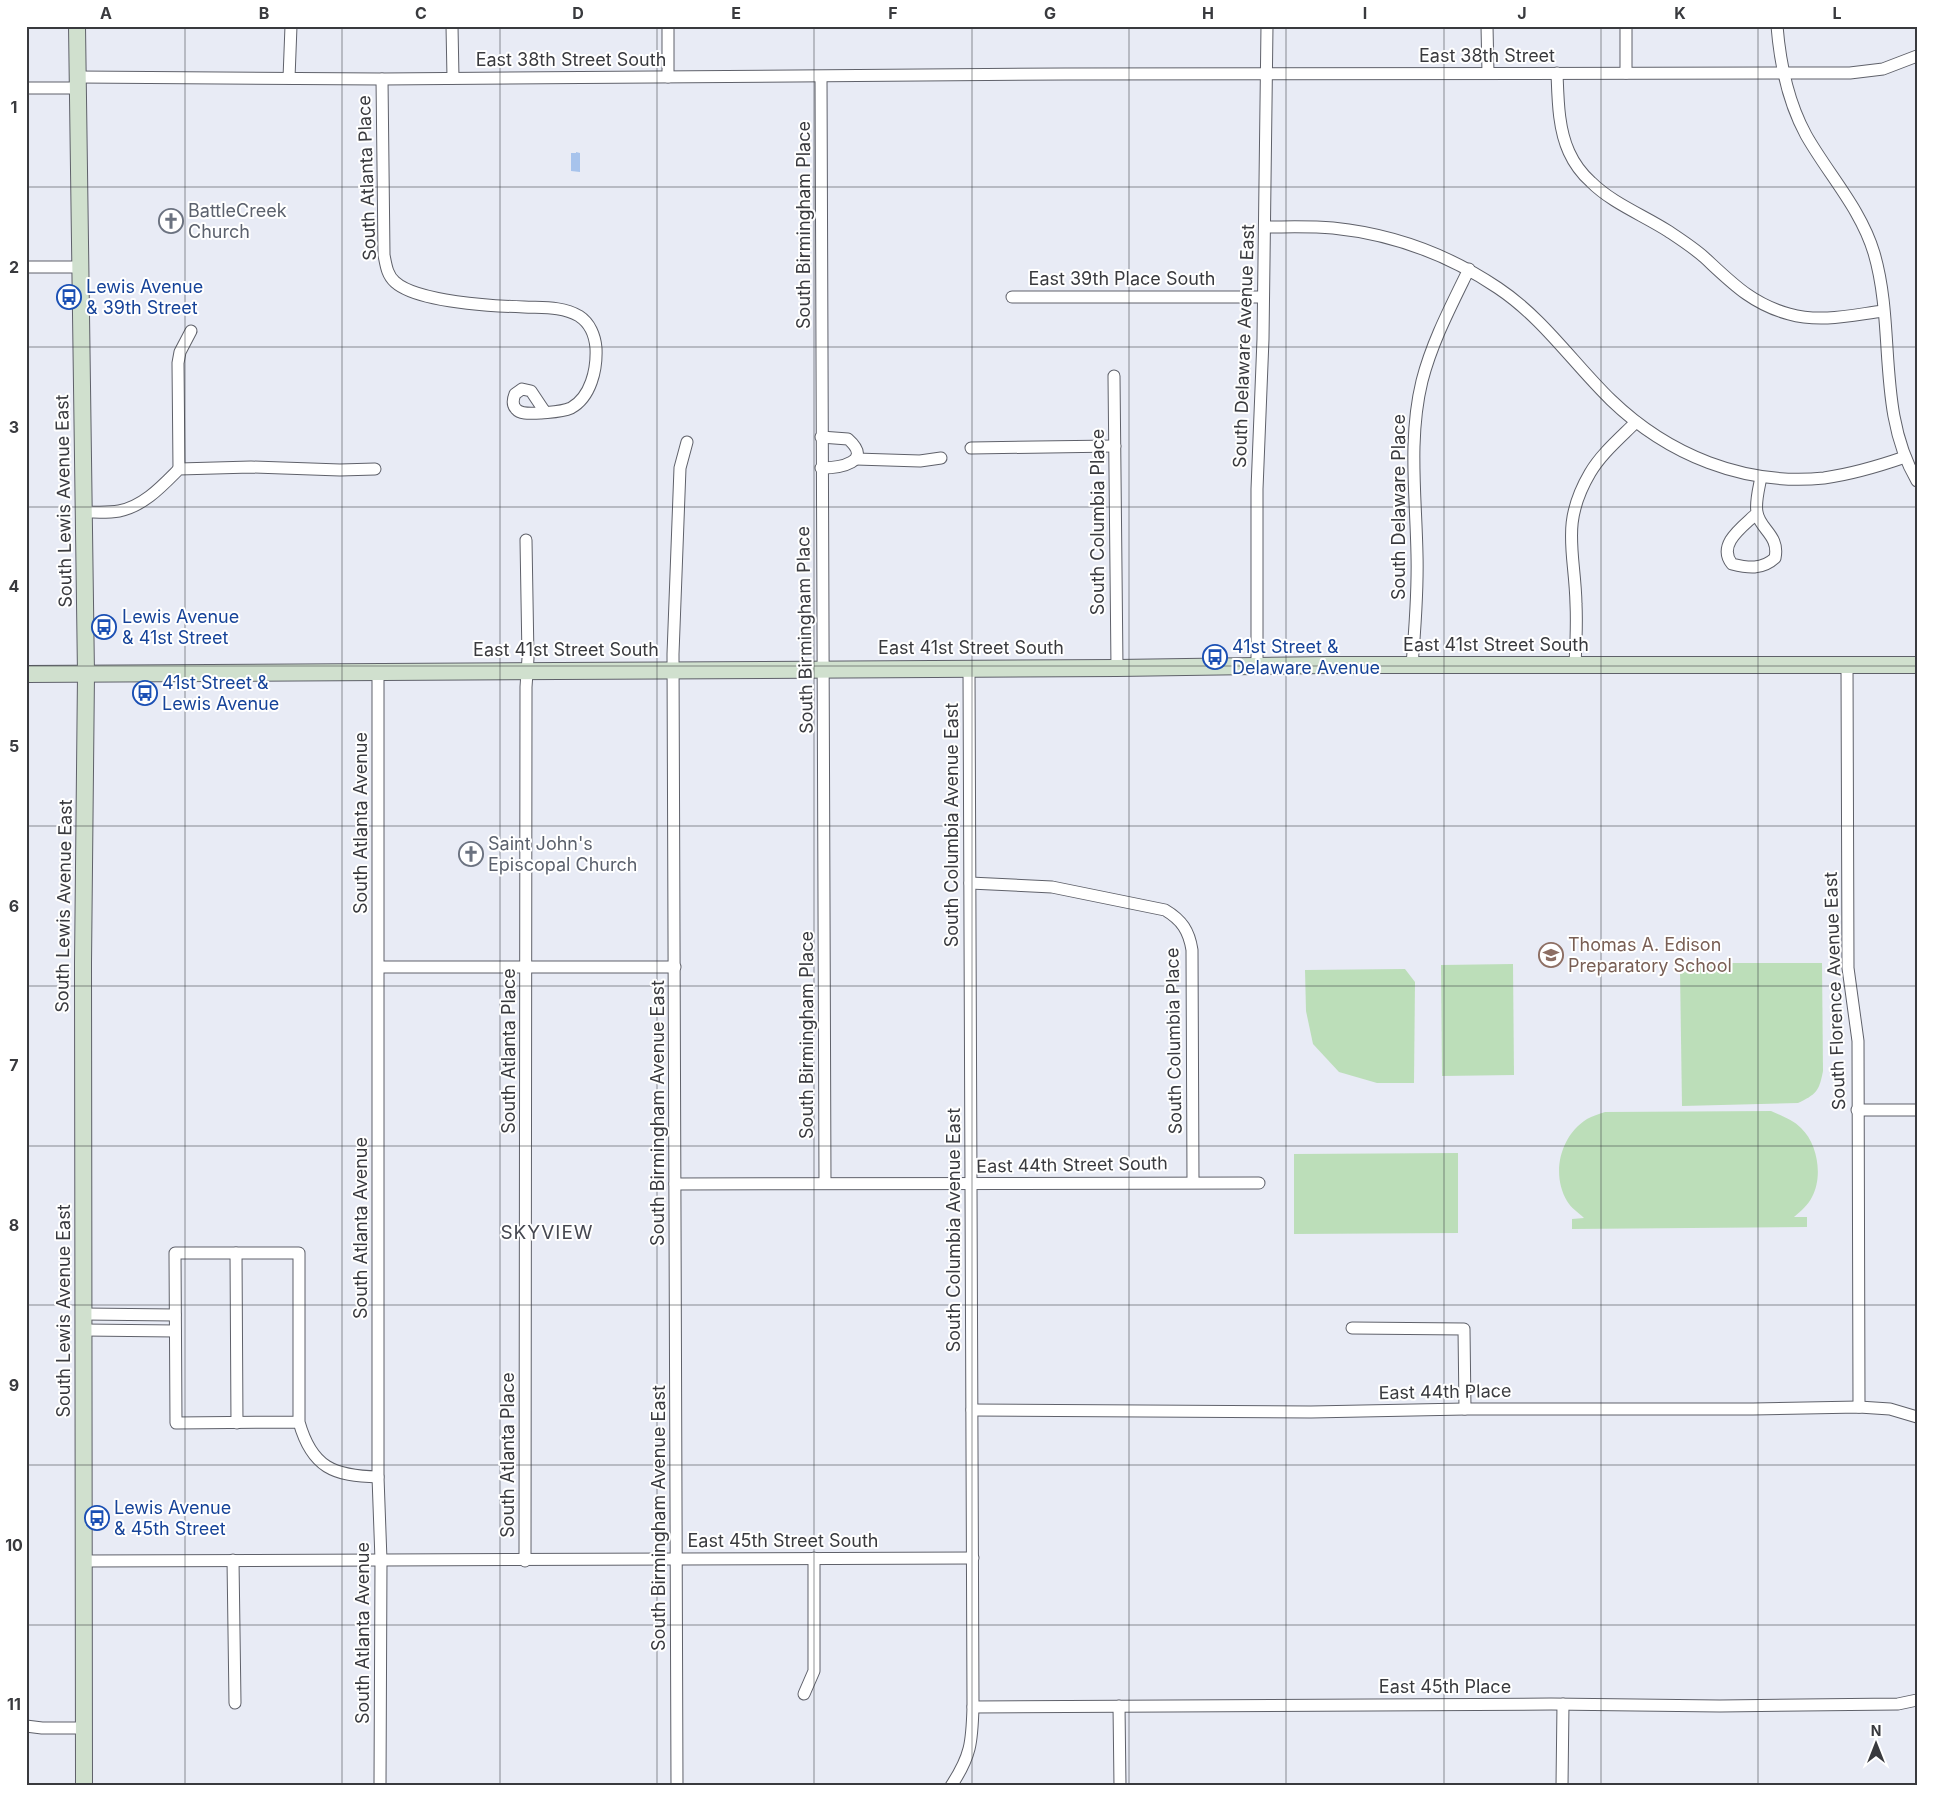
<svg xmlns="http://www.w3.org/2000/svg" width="1943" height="1812" font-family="Inter,sans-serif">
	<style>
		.green { fill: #bcdeb9 }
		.water { fill: #a7c3ec }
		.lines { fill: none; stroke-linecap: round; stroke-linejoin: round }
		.minor-casing { stroke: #5f616a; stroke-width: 13 }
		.secondary-casing { stroke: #5f616a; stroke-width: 18 }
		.minor { stroke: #fff; stroke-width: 11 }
		.secondary { stroke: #d0e0ce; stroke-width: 16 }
		.grid { fill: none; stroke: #393a3e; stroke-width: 1; stroke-opacity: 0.55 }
		.labels { text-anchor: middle; stroke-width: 4; stroke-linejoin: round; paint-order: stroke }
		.street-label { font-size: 18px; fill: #393a3e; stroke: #fff }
		.worship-label { font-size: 18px; fill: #5b616d; stroke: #fff; text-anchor: start }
		.transit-label { font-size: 18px; fill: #164399; stroke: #fff; text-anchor: start }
		.education-label { font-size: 18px; fill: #785e54; stroke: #fff; text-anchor: start }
		.neighbourhood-label { font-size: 19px; letter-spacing: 1px; fill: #454750; stroke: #fff }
		.neatline { fill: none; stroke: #393a3e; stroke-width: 2 }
		.grid-label { font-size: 16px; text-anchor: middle; font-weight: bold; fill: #393a3e }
	</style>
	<rect width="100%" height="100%" fill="#e8ebf5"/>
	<g class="green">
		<path d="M 1688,963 L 1822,963 L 1823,1071 C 1819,1092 1816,1094 1798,1103 L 1682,1106 L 1680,970 Z"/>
		<path d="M 1513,964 L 1514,1075 L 1442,1076 L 1441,965 Z"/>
		<path d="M 1405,969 L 1415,982 L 1414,1083 L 1377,1083 L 1339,1072 L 1313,1044 L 1306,1011 L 1305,970 Z"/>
		<path d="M 1771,1111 C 1782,1116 1793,1120 1801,1128 C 1818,1144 1823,1177 1812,1197 C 1808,1205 1801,1211 1794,1217 L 1807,1217 L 1807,1227 L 1572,1229 L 1572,1219 L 1584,1218 C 1579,1213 1571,1208 1567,1201 C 1551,1174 1560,1136 1587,1119 C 1592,1116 1599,1114 1605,1112 Z"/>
		<path d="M 1458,1153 L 1458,1233 L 1294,1234 L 1294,1154 Z"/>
	</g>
	<path class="water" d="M 576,152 L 580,153 L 580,172 L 571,171 L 571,153 L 576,153 Z"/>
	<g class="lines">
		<defs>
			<g id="minor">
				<path d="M 452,26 L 453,78"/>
				<path d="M 668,26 L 668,77"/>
				<path d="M 1487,26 L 1488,73"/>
				<path d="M 1626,26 L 1626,73"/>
				<path d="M 1777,26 C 1780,63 1788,102 1806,135 C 1828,174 1861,209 1874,253 C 1896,328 1876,411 1917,481"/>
				<path d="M 1557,73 C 1558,98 1558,128 1569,152 C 1574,163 1582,174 1591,182 C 1612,203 1643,215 1668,231 C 1680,239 1694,248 1705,258 C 1732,283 1752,304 1789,314 C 1821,323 1852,315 1883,311"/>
				<path d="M 78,77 L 382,79 L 1065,74 L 1850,73 L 1883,69 L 1917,56"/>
				<path d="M 821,77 L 825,1183"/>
				<path d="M 289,78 L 291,26"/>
				<path d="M 382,79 L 384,255 C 386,265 387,275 395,282 C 417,302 494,306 524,307 C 542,308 562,306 579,316 C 590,323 595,336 596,348 C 597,369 591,397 571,408 C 562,412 551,412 541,413 C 533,413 521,415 516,409 C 512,405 513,399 515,394 L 522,389 L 531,391 L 545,412"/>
				<path d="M 26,88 L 78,88"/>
				<path d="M 1265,227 C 1287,227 1310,226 1333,228 C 1392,234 1449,255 1498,288 C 1543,318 1573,363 1611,400 C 1668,455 1744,486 1824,478 C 1852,474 1879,466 1905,457"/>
				<path d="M 26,267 L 80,267"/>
				<path d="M 1012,297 L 1263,297"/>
				<path d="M 1114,376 L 1117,668"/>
				<path d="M 821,437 L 848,439 C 874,462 840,468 821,468"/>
				<path d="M 971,448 L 1115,446"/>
				<path d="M 856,459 L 920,461 L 941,458"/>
				<path d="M 179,469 L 178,363 L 180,352 L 191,331"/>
				<path d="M 84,512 C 96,512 108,513 119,511 C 144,506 162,486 179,469 L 251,467 L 340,470 L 375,469"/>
				<path d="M 1757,513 C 1744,526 1716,544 1732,564 C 1748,568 1762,570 1775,558 C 1780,535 1759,529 1757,512 C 1755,502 1759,488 1761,477"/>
				<path d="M 1412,665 C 1415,629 1418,592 1417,555 C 1416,497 1408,438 1422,381 C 1432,342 1451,306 1469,269"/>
				<path d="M 1575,665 C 1576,645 1577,624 1576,604 C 1575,552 1560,524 1590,473 C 1601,454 1620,438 1636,422"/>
				<path d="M 1847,665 L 1848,968 L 1858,1041 L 1859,1407"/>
				<path d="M 1257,666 L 1257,489 L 1263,339 L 1267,26"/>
				<path d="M 378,671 L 378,1477 L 381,1560 L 380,1786"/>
				<path d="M 970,883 L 1052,887 L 1165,910 C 1182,920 1189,931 1192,950 L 1193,1182"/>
				<path d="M 379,967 L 675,967"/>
				<path d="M 1857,1110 L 1917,1110"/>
				<path d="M 675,1184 L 1259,1183"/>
				<path d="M 236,1253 L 237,1423"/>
				<path d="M 84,1314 L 175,1315"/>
				<path d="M 1352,1328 L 1464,1329 L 1465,1409"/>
				<path d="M 84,1330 L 175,1331"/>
				<path d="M 972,1410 L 1311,1412 L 1465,1409 L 1753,1409 L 1859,1407 L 1890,1409 L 1917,1417"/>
				<path d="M 299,1422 L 176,1423 L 175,1253 L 299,1253 L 299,1422 C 312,1468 334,1476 378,1477"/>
				<path d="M 233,1560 L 235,1703"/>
				<path d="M 84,1561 L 973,1558"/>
				<path d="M 525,1561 L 526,687 L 528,658 L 526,540"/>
				<path d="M 804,1694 L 814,1671 L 814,1558"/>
				<path d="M 1119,1706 L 1120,1786"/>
				<path d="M 973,1707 L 1551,1704 L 1720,1706 L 1898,1704 L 1917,1700"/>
				<path d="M 26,1726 L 42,1728 L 84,1728"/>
				<path d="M 677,1786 L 673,654 L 680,468 L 687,442"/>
				<path d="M 951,1786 C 971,1756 972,1742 973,1707 L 969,669"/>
				<path d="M 1562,1786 L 1563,1704"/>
			</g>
			<g id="secondary">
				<path d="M 77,26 L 86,674 L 83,963 L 84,1786"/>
				<path d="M 26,674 L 1117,668 L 1328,665 L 1917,665"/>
			</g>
		</defs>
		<use href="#minor" class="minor-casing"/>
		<use href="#secondary" class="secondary-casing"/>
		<use href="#minor" class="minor"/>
		<use href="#secondary" class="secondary"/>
	</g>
	<path class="grid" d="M 185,26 L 185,1786M 342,26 L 342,1786M 500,26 L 500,1786M 657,26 L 657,1786M 814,26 L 814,1786M 972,26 L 972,1786M 1129,26 L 1129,1786M 1286,26 L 1286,1786M 1444,26 L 1444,1786M 1601,26 L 1601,1786M 1758,26 L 1758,1786M 26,187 L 1917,187M 26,347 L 1917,347M 26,507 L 1917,507M 26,666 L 1917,666M 26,826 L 1917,826M 26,986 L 1917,986M 26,1146 L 1917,1146M 26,1305 L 1917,1305M 26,1465 L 1917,1465M 26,1625 L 1917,1625"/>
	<defs>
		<symbol id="church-ring" viewBox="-11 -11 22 22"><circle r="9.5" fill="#fff" stroke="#6b7280" stroke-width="1.5"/><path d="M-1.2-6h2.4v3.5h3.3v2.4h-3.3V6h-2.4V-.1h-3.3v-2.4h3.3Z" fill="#6b7280"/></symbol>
		<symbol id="bus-ring" viewBox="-11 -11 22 22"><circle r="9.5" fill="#fff" stroke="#1a4fb4" stroke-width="1.5"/><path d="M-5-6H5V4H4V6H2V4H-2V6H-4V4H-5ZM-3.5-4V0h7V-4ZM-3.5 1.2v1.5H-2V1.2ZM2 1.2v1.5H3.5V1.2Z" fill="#1a4fb4"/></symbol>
		<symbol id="school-ring" viewBox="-11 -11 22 22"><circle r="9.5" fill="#fff" stroke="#8d6e63" stroke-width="1.5"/><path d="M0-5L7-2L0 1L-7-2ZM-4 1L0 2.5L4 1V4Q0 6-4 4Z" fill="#8d6e63"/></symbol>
	</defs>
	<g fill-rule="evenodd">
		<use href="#church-ring" x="157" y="207" width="28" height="28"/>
		<use href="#bus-ring" x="55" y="283" width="28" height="28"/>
		<use href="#bus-ring" x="90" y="613" width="28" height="28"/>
		<use href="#bus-ring" x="1201" y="643" width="28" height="28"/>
		<use href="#bus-ring" x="131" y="679" width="28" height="28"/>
		<use href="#church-ring" x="457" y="840" width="28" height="28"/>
		<use href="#school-ring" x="1537" y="941" width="28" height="28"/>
		<use href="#bus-ring" x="83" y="1504" width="28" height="28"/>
	</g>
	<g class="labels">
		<g class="street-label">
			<text x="1487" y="62">East 38th Street</text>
			<text x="571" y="66">East 38th Street South</text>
			<text transform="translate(367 178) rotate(-92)" y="6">South Atlanta Place</text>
			<text transform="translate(804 225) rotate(-90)" y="6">South Birmingham Place</text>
			<text x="1122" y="285">East 39th Place South</text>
			<text transform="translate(1244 346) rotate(-88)" y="6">South Delaware Avenue East</text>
			<text transform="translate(64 501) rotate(-91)" y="6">South Lewis Avenue East</text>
			<text transform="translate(1399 507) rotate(-90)" y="6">South Delaware Place</text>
			<text transform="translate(1098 522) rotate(-90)" y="6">South Columbia Place</text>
			<text transform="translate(805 630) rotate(-91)" y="6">South Birmingham Place</text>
			<text x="1496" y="651">East 41st Street South</text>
			<text x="971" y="654">East 41st Street South</text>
			<text x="566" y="656">East 41st Street South</text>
			<text transform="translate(361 823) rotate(-90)" y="6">South Atlanta Avenue</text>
			<text transform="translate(952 825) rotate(-90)" y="6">South Columbia Avenue East</text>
			<text transform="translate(64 906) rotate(-89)" y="6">South Lewis Avenue East</text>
			<text transform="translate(1835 991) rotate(-92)" y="6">South Florence Avenue East</text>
			<text transform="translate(807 1035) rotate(-90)" y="6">South Birmingham Place</text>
			<text transform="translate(1174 1041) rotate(-91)" y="6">South Columbia Place</text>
			<text transform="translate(509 1051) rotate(-90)" y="6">South Atlanta Place</text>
			<text transform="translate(658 1113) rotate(-90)" y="6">South Birmingham Avenue East</text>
			<text transform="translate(1072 1165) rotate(-1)" y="6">East 44th Street South</text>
			<text transform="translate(361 1228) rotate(-90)" y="6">South Atlanta Avenue</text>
			<text transform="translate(954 1230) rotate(-90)" y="6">South Columbia Avenue East</text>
			<text transform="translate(64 1311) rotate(-90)" y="6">South Lewis Avenue East</text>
			<text transform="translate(1445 1392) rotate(-1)" y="6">East 44th Place</text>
			<text transform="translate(508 1455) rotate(-90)" y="6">South Atlanta Place</text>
			<text transform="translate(659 1518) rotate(-90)" y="6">South Birmingham Avenue East</text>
			<text x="783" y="1547">East 45th Street South</text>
			<text transform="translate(363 1633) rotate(-90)" y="6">South Atlanta Avenue</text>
			<text x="1445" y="1693">East 45th Place</text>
		</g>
		<g class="worship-label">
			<text x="188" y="217">BattleCreek<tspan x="188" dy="21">Church</tspan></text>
			<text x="488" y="850">Saint John's<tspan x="488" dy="21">Episcopal Church</tspan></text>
		</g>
		<g class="transit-label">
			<text x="86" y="293">Lewis Avenue<tspan x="86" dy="21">&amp; 39th Street</tspan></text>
			<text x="122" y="623">Lewis Avenue<tspan x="122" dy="21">&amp; 41st Street</tspan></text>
			<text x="1232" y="653">41st Street &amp;<tspan x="1232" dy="21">Delaware Avenue</tspan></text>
			<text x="162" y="689">41st Street &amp;<tspan x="162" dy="21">Lewis Avenue</tspan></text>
			<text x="114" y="1514">Lewis Avenue<tspan x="114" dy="21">&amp; 45th Street</tspan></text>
		</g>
		<g class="education-label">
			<text x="1568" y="951">Thomas A. Edison<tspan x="1568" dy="21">Preparatory School</tspan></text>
		</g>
		<g class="neighbourhood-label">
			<text x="547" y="1239">SKYVIEW</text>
		</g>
	</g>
	<rect width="1943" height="1812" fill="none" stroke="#ffffff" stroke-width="55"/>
	<g transform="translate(1876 1744)" stroke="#ffffff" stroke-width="4" paint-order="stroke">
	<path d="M0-4L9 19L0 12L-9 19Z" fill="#393a3e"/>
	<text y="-8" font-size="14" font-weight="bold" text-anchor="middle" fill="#393a3e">N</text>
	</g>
	<rect x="28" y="28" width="1888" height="1756" class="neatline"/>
	<g class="grid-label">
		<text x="106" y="19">A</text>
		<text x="264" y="19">B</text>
		<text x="421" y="19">C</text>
		<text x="578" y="19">D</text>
		<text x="736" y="19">E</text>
		<text x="893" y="19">F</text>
		<text x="1050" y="19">G</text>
		<text x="1208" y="19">H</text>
		<text x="1365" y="19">I</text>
		<text x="1522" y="19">J</text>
		<text x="1680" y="19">K</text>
		<text x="1837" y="19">L</text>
		<text x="14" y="113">1</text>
		<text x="14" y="273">2</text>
		<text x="14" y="433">3</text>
		<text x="14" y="592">4</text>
		<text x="14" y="752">5</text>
		<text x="14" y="912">6</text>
		<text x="14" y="1071">7</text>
		<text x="14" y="1231">8</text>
		<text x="14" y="1391">9</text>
		<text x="14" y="1551">10</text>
		<text x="14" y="1710">11</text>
	</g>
</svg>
